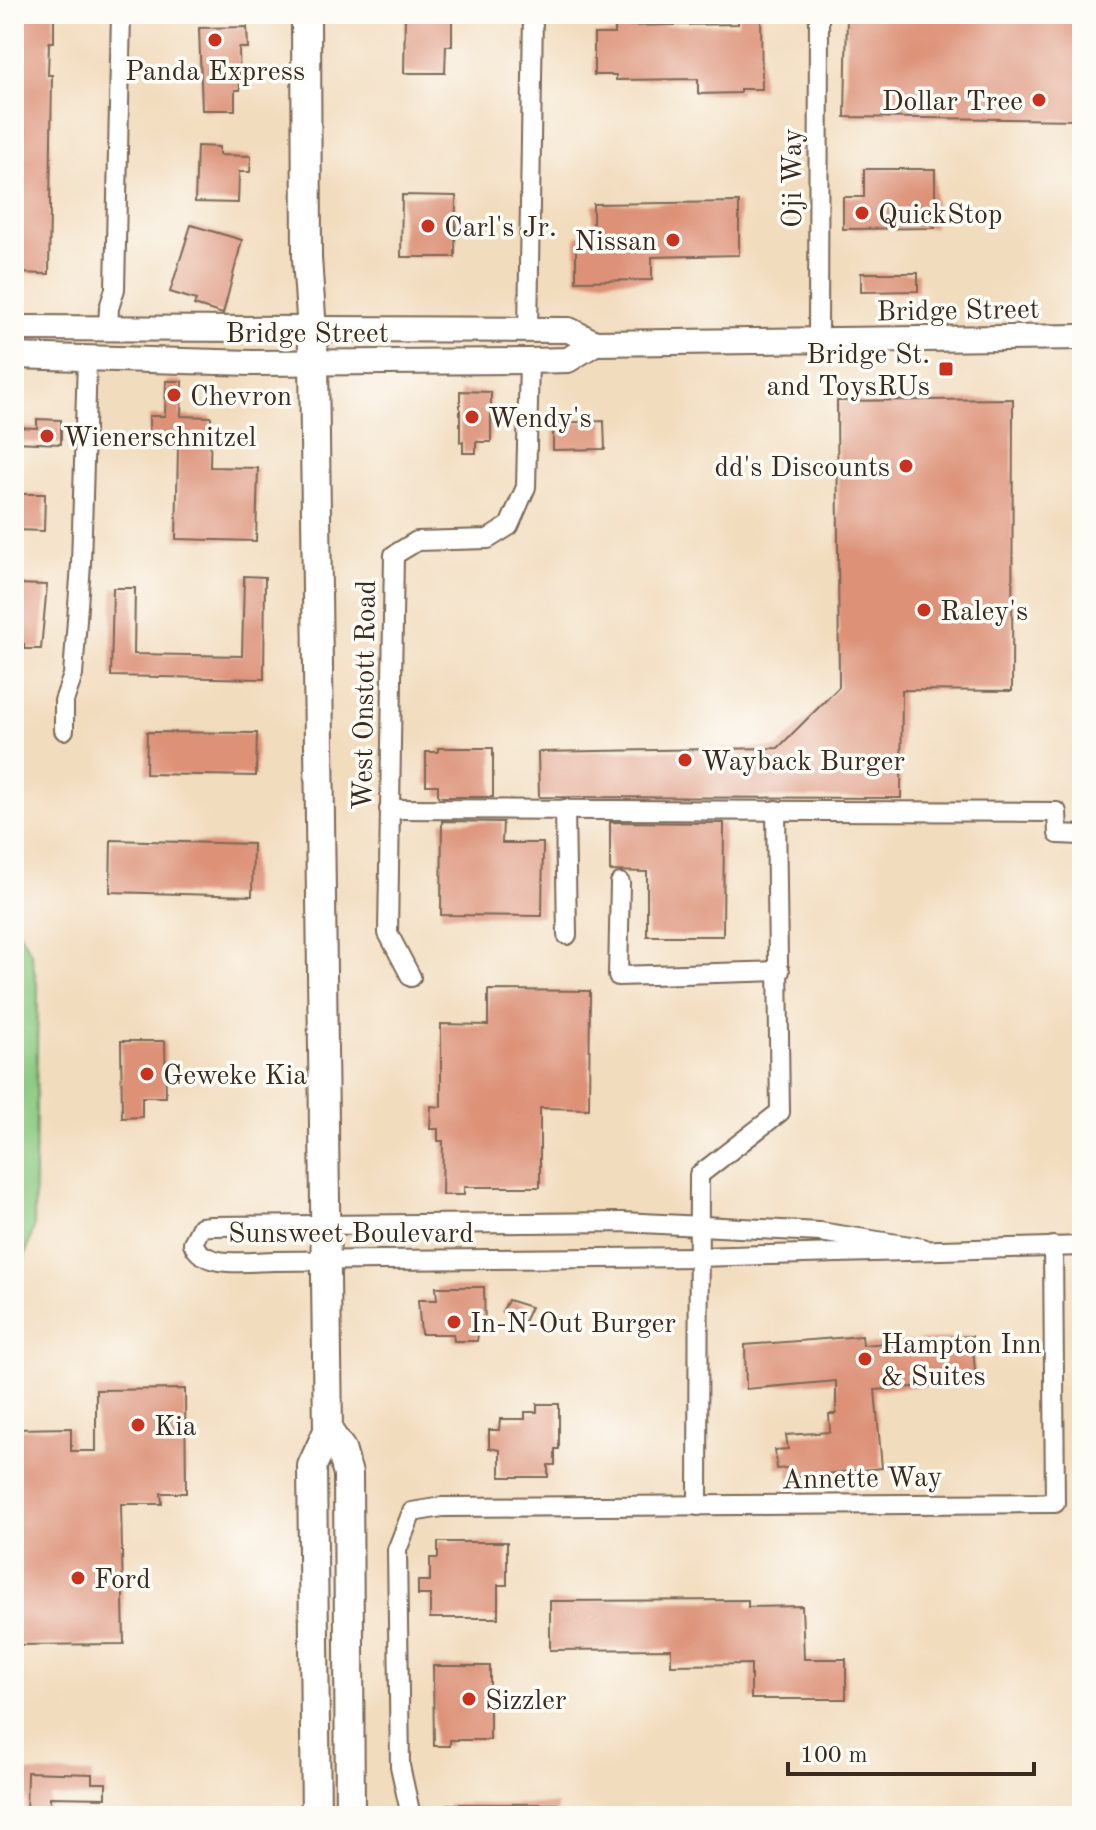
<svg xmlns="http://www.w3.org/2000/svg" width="1096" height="1830" font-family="'Old Standard TT',serif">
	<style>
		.green { fill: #8dcb82; stroke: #647a50; stroke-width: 2 }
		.building { fill: #dd9278 }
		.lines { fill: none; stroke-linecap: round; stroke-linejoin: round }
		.minor-casing { stroke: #7b6856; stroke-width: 22 }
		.major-casing { stroke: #7b6856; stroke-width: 28 }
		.highway-casing { stroke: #7b6856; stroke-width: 32 }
		.minor { stroke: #fff; stroke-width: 18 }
		.major { stroke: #fff; stroke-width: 24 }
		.highway { stroke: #fff; stroke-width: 28 }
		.poi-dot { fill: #c8321e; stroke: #fdfcf7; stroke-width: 3 }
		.labels { text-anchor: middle; stroke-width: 7; stroke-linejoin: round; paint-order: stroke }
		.poi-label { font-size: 28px; fill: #3b2a1e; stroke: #fdfcf7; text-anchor: start }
		.street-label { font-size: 28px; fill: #3b2a1e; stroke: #fdfcf7 }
	</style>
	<rect width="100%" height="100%" fill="#fdfcf7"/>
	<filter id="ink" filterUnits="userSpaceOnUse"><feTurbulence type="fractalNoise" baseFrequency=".0125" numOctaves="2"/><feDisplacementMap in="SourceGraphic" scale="16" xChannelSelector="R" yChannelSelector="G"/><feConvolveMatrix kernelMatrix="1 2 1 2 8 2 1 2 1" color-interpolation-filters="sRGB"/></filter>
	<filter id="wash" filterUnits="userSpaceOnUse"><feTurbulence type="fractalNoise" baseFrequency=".006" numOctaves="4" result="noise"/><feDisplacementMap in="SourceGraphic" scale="32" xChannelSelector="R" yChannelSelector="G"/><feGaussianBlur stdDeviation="1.8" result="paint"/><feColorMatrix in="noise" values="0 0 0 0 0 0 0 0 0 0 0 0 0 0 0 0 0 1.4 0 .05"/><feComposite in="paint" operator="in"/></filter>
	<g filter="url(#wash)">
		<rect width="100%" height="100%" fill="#f2dcbe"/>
		<path class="green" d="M 14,923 L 31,953 L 38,990 L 34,1227 L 24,1259 L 14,1274 Z"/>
		<g id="blocks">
			<g class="building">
				<path d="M 14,14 L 54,14 L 54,42 L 49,42 L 48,75 L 52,75 L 49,274 L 14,273 Z"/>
				<path d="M 405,14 L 452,14 L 452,46 L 446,46 L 445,73 L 404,73 Z"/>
				<path d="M 738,14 L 761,14 L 762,89 L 740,89 L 740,93 L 698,94 L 698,79 L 616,80 L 616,75 L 594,75 L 594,34 L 615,34 L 615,26 L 738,24 Z"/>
				<path d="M 847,14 L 1082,14 L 1082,120 L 845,117 Z"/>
				<path d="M 247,27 L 248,48 L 239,48 L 240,90 L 235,90 L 235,110 L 202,110 L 199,28 Z"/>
				<path d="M 197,146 L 219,147 L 219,155 L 251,156 L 250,172 L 239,172 L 238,203 L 195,202 Z"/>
				<path d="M 864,169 L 935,169 L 935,228 L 843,229 L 843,197 L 864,197 Z"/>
				<path d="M 402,195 L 456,196 L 455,257 L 401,257 Z"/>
				<path d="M 739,202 L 739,255 L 652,257 L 652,280 L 576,281 L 576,235 L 593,235 L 593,204 Z"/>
				<path d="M 191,225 L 242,240 L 223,314 L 194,305 L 196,300 L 170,292 Z"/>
				<path d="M 861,273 L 918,273 L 918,291 L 861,292 Z"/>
				<path d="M 166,381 L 182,381 L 181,416 L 211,417 L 210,467 L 258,468 L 256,541 L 176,539 L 178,448 L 174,448 L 174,440 L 149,440 L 149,416 L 165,416 Z"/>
				<path d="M 460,391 L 491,392 L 491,442 L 476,442 L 476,453 L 463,453 L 463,442 L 460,442 Z"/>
				<path d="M 1013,399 L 1012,691 L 902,690 L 901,798 L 539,797 L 538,752 L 778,748 L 839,687 L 837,401 Z"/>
				<path d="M 37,419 L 61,420 L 61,444 L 14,442 L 14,427 L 37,428 Z"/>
				<path d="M 604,421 L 605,449 L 553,450 L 553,423 Z"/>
				<path d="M 14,494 L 45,494 L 44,531 L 14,530 Z"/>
				<path d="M 244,576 L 265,577 L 264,679 L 111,676 L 113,588 L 135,588 L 134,654 L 242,656 Z"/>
				<path d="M 14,584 L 47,585 L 41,649 L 24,649 L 24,644 L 14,643 Z"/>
				<path d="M 147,732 L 257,733 L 256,776 L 146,774 Z"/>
				<path d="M 438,748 L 493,748 L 493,797 L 443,797 L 438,796 L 438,785 L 426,785 L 426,752 L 438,752 Z"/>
				<path d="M 442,821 L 503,822 L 502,843 L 543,843 L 542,916 L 441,915 Z"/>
				<path d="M 610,822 L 724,823 L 723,936 L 647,936 L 647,872 L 610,871 Z"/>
				<path d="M 111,840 L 253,844 L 252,896 L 110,892 Z"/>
				<path d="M 488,990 L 590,991 L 589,1109 L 540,1108 L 540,1187 L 464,1187 L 464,1195 L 442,1195 L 443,1141 L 438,1141 L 438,1129 L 430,1129 L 431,1106 L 441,1107 L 441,1024 L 488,1025 Z"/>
				<path d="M 121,1041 L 165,1041 L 166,1097 L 142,1097 L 142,1117 L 122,1118 Z"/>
				<path d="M 436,1287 L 484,1287 L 485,1329 L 479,1329 L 477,1341 L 454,1341 L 453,1334 L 421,1334 L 418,1300 L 437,1300 Z"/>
				<path d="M 508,1300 L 531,1307 L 524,1322 L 502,1312 Z"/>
				<path d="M 862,1336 L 863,1345 L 972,1336 L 976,1382 L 875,1390 L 882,1468 L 788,1478 L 788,1468 L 777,1469 L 775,1450 L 788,1449 L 786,1435 L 830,1432 L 829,1414 L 836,1414 L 836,1381 L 746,1389 L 745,1345 Z"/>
				<path d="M 185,1389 L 186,1493 L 161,1493 L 162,1504 L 121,1504 L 124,1644 L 14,1645 L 14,1429 L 71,1428 L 71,1451 L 96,1451 L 96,1390 Z"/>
				<path d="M 537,1404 L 559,1404 L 559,1449 L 555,1449 L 555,1465 L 548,1465 L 548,1477 L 500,1477 L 500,1450 L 489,1448 L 489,1430 L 499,1430 L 500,1419 L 525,1419 L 525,1412 L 537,1412 Z"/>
				<path d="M 438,1542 L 507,1542 L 507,1585 L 498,1585 L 498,1618 L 430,1618 L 430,1595 L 418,1595 L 418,1581 L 430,1581 L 430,1558 L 438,1558 Z"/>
				<path d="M 748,1600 L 748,1607 L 802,1606 L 804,1659 L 846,1659 L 846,1699 L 751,1699 L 751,1664 L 671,1665 L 671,1649 L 550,1650 L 550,1601 Z"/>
				<path d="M 433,1666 L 490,1666 L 490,1740 L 450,1740 L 450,1746 L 434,1746 Z"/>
				<path d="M 27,1772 L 92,1774 L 92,1783 L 106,1783 L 106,1798 L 50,1797 L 50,1816 L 26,1816 Z"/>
				<rect x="448" y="1804" width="109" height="12"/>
			</g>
		</g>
	</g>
	<g filter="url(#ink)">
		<use href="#blocks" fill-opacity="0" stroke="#7b6856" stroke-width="2"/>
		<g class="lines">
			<defs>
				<g id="minor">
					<path d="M 108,328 L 109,308 L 115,289 L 121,14"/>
					<path d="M 528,331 L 533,14"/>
					<path d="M 818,341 L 819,14"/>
					<path d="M 64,730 L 64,701 L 73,675 L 81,564 L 87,359"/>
					<path d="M 389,809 L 1057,812 L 1058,834 L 1082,835"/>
					<path d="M 565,809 L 567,935"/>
					<path d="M 620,883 L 618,976 L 780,971"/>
					<path d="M 411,977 L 388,933 L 394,555 L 417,541 L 488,539 L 509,526 L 526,487 L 529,361"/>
					<path d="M 923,1248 L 820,1232 L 622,1222 L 211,1226 L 201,1227 L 193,1243 C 203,1270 250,1261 274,1261 L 698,1257 L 1082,1246"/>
					<path d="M 698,1506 L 699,1175 L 780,1112 L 776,810"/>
					<path d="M 411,1816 L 400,1766 L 397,1550 L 412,1512 L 442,1507 L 1055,1503 L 1053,1246"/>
				</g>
				<g id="major">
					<path d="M 14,328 L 569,330 L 595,343 L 1082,337"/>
					<path d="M 14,356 L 252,363 L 529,361 L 568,360 L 595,343"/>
				</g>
				<g id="highway">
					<path d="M 306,14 L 307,258 L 314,361 L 328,1431 L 312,1466 L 316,1816"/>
					<path d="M 328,1431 L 341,1449 L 348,1474 L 350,1816"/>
				</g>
			</defs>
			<use href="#minor" class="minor-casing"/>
			<use href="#major" class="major-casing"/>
			<use href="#highway" class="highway-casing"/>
			<use href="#minor" class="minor"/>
			<use href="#major" class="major"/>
			<use href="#highway" class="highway"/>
		</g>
	</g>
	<g class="poi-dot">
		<circle cx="215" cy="40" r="8"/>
		<circle cx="1039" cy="100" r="8"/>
		<circle cx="862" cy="213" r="8"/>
		<circle cx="428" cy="226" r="8"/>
		<circle cx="673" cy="240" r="8"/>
		<rect x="938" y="361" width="16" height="16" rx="4"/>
		<circle cx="174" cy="395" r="8"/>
		<circle cx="472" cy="417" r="8"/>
		<circle cx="47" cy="436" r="8"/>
		<circle cx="906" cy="466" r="8"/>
		<circle cx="924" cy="610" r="8"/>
		<circle cx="685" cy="760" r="8"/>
		<circle cx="147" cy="1074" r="8"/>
		<circle cx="454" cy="1322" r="8"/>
		<circle cx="865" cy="1359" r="8"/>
		<circle cx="138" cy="1425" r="8"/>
		<circle cx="78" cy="1578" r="8"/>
		<circle cx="469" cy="1699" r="8"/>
	</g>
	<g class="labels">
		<g class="poi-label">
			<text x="215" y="80" text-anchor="middle">Panda Express</text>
			<text x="1023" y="110" text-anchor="end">Dollar Tree</text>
			<text x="878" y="223">QuickStop</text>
			<text x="444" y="236">Carl's Jr.</text>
			<text x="657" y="250" text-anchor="end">Nissan</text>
			<text x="930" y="363" text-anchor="end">Bridge St.<tspan x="930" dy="32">and ToysRUs</tspan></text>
			<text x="190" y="405">Chevron</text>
			<text x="488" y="427">Wendy's</text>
			<text x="63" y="446">Wienerschnitzel</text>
			<text x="890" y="476" text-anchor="end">dd's Discounts</text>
			<text x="940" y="620">Raley's</text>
			<text x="701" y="770">Wayback Burger</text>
			<text x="163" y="1084">Geweke Kia</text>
			<text x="470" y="1332">In-N-Out Burger</text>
			<text x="881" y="1353">Hampton Inn<tspan x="881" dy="32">&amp; Suites</tspan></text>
			<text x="154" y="1435">Kia</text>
			<text x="94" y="1588">Ford</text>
			<text x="485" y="1709">Sizzler</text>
		</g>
		<g class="street-label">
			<text transform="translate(791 178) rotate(-90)" y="10">Oji Way</text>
			<text transform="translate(958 309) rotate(-1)" y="10">Bridge Street</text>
			<text x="307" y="342">Bridge Street</text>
			<text transform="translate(363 695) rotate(-89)" y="10">West Onstott Road</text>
			<text x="351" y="1242">Sunsweet Boulevard</text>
			<text transform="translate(862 1477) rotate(-1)" y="10">Annette Way</text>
		</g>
	</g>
	<rect width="1096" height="1830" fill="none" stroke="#fdfcf7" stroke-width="48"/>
	<path d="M788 1762v12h246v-12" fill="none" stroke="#3b2a1e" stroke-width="4"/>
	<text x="800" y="1762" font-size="24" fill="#3b2a1e" stroke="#fdfcf7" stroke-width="6" paint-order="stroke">100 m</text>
</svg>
